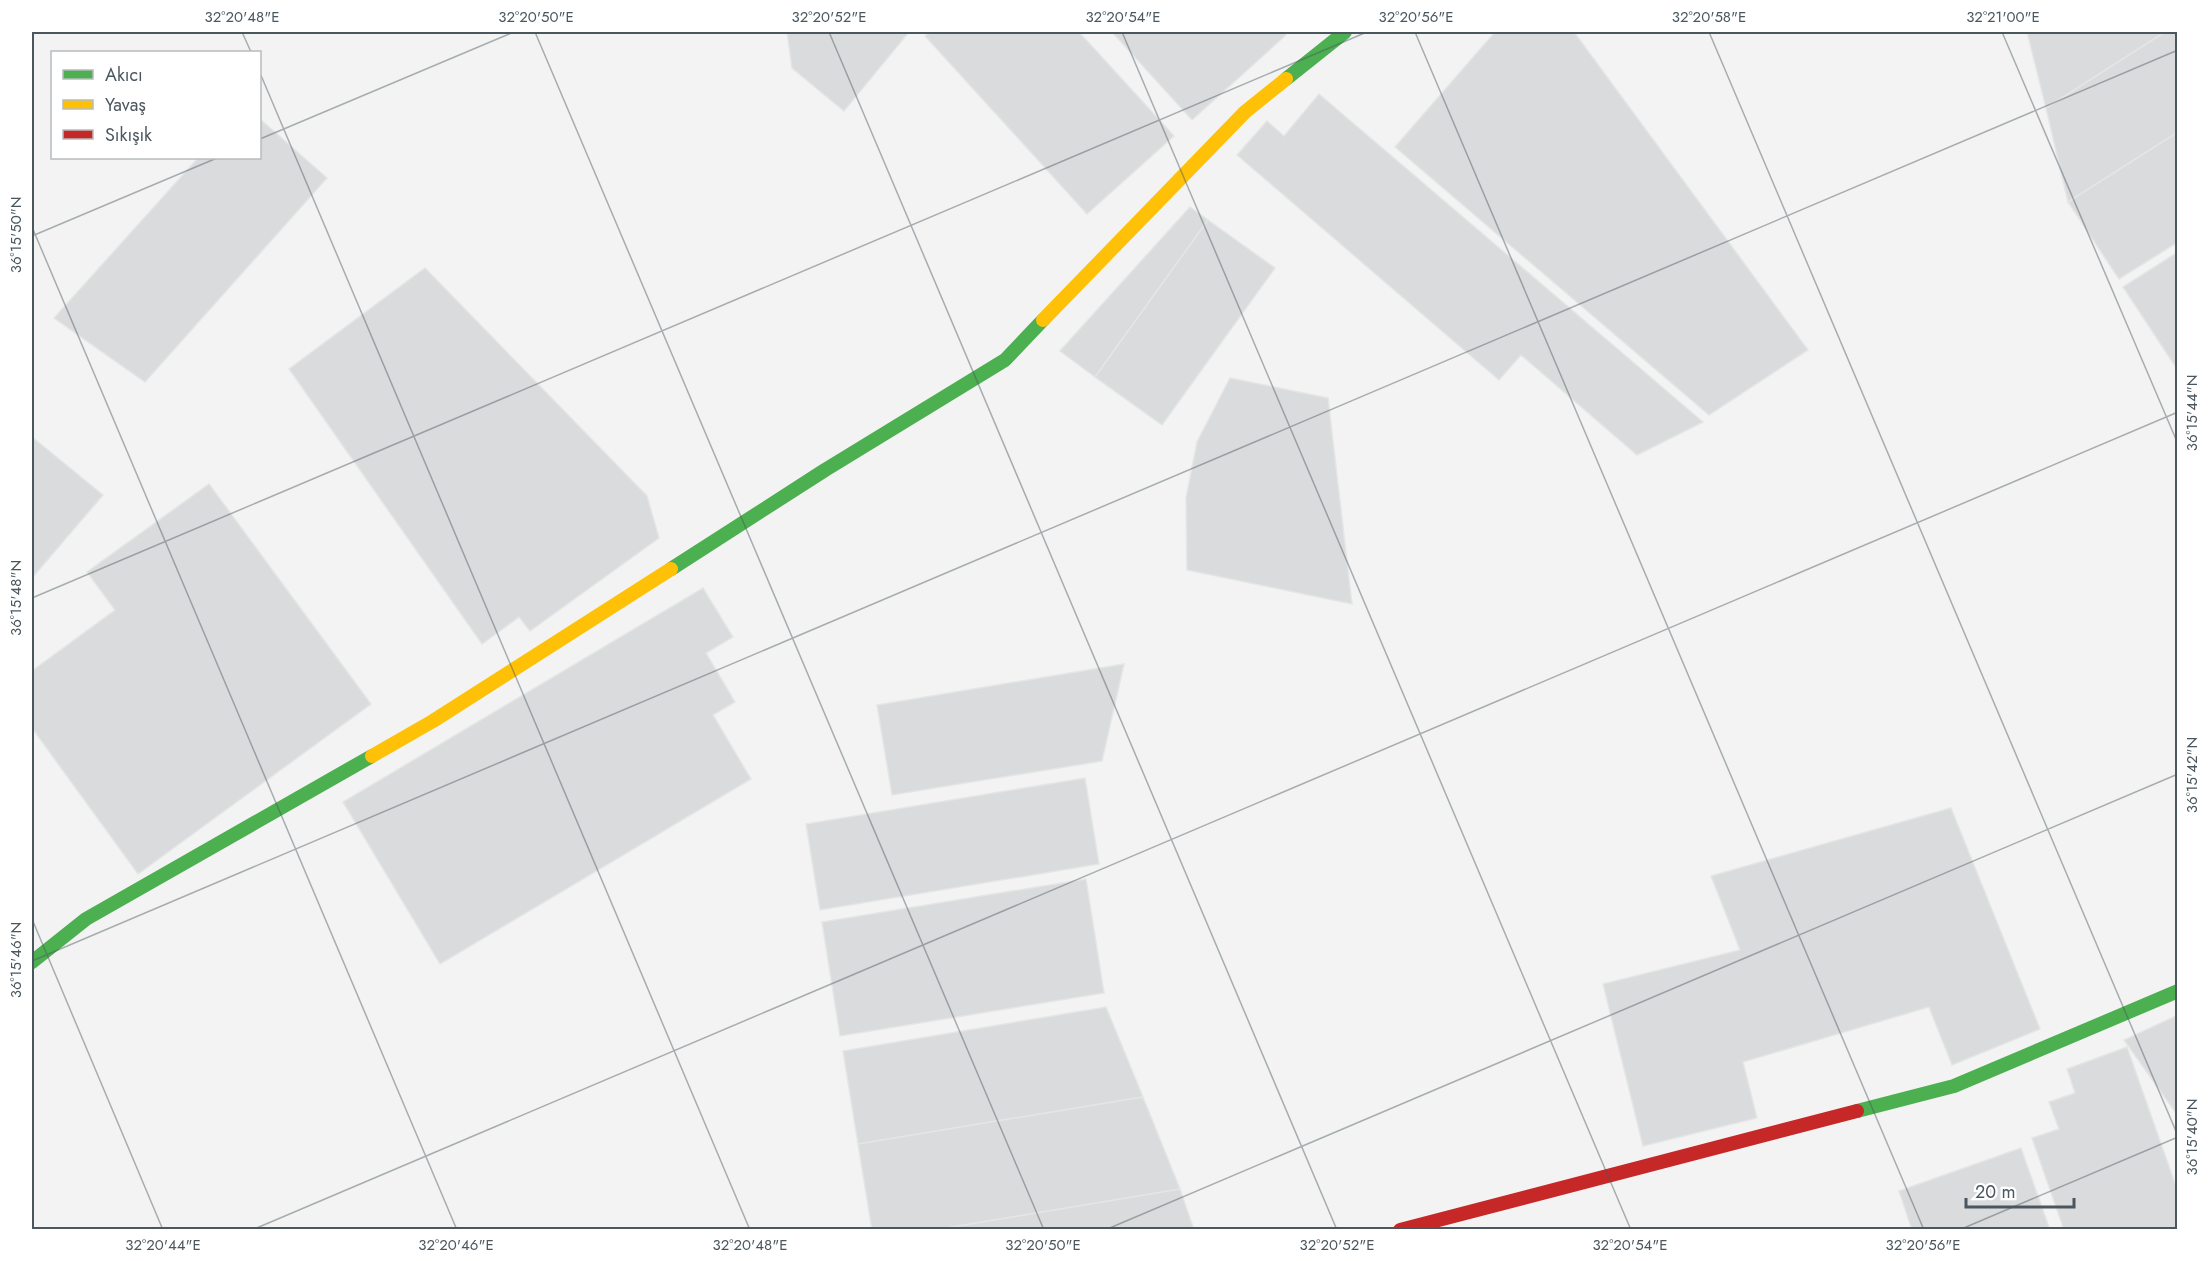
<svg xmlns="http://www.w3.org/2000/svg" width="2209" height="1261" font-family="Jost,sans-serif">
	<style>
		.building { fill: #dadbdc; stroke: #e4e5e5; stroke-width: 1.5 }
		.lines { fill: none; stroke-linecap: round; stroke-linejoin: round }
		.fast { stroke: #4caf50; stroke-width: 14 }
		.slow { stroke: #ffc107; stroke-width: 14 }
		.jam { stroke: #c62828; stroke-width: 14 }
		.ticks { fill: none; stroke: #4a575e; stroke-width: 1.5; stroke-opacity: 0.45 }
		.neatline { fill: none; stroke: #4a575e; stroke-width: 2 }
		.ticks-label { font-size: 15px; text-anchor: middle; fill: #4a575e }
	</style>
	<rect width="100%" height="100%" fill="#f3f3f3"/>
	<g class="building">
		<path d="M 787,32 L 909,32 L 844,111 L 792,68 Z"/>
		<path d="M 929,32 L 1079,32 L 1174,136 L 1087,214 L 925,36 Z"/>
		<path d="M 1112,32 L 1284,32 L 1286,35 L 1192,120 Z"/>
		<path d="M 1495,32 L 1574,32 L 1808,350 L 1709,415 L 1395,147 Z"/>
		<path d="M 2027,32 L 2165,32 L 2046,108 Z"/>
		<path d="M 2165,32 L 2178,32 L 2178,132 L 2068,202 L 2046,108 Z"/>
		<path d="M 1319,94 L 1703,422 L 1637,455 L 1521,355 L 1499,380 L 1237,155 L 1267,121 L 1284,136 Z"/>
		<path d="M 260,119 L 327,178 L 145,382 L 54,318 L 198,158 L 260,158 Z"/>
		<path d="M 2178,132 L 2178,242 L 2119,279 L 2068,202 Z"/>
		<path d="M 1190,207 L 1208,220 L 1095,377 L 1060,351 Z"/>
		<path d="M 1208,220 L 1275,268 L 1162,425 L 1095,377 Z"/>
		<path d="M 2178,252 L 2178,369 L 2177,369 L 2123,287 Z"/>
		<path d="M 425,268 L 647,496 L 659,538 L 530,631 L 519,617 L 482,644 L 289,369 Z"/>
		<path d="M 1230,378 L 1328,398 L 1352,604 L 1187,570 L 1186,498 L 1197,442 Z"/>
		<path d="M 32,437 L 103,495 L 32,578 Z"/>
		<path d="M 209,484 L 371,704 L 138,874 L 32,728 L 32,671 L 115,610 L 87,572 Z"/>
		<path d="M 703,588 L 733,637 L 706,653 L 735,702 L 713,715 L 751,779 L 440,964 L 343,802 Z"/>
		<path d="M 1124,664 L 1102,761 L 892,795 L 877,705 Z"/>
		<path d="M 1085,778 L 1099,864 L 820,910 L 806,824 Z"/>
		<path d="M 1951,808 L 2040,1029 L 1952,1065 L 1929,1007 L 1743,1062 L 1757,1118 L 1643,1146 L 1603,984 L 1740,950 L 1711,876 Z"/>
		<path d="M 1086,879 L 1104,993 L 840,1036 L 822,922 Z"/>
		<path d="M 1106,1007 L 1143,1097 L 858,1144 L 843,1051 Z"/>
		<path d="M 2178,1015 L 2178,1116 L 2124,1040 Z"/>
		<path d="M 2127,1047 L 2178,1192 L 2178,1230 L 2064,1230 L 2032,1138 L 2059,1129 L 2049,1102 L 2075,1093 L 2067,1069 Z"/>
		<path d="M 1143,1097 L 1180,1189 L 935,1230 L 872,1230 L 858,1144 Z"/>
		<path d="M 2021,1148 L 2050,1230 L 1912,1230 L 1899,1191 Z"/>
		<path d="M 1180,1189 L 1194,1230 L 935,1230 Z"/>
	</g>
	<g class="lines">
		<g class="fast">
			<path d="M 1286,79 L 1345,32"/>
			<path d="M 671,569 L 825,470 L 1005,360 L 1043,320"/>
			<path d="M 32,962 L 86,919 L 372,756"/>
			<path d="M 1857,1111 L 1954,1086 L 2178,991"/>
		</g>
		<g class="slow">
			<path d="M 1043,320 L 1245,112 L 1286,79"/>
			<path d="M 372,756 L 433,721 L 671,569"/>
		</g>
		<path class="jam" d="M 1400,1230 L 1857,1111"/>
	</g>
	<path class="ticks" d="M 242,32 L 251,52M 535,32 L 1044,1230M 829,32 L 1337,1230M 1122,32 L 1631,1230M 1415,32 L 1924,1230M 1709,32 L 2178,1136M 2002,32 L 2178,444M 260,73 L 750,1230M 260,139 L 514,32M 32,227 L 457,1230M 32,236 L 217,158M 32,598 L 1367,32M 32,919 L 163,1230M 32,961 L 2178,50M 252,1230 L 2178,412M 1105,1230 L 2178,774M 1959,1230 L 2178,1137"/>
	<rect width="2209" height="1261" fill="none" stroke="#ffffff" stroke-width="66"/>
	<rect x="51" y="51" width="210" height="108" fill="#ffffff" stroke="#b7bcbf" stroke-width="1.5"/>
	<rect x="63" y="70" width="30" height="9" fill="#4caf50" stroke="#b7bcbf" stroke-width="1.5"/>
	<text x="105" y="81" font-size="18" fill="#4a575e">Akıcı</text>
	<rect x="63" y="100" width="30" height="9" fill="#ffc107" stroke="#b7bcbf" stroke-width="1.5"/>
	<text x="105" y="111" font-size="18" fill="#4a575e">Yavaş</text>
	<rect x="63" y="130" width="30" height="9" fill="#c62828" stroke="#b7bcbf" stroke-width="1.5"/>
	<text x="105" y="141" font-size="18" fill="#4a575e">Sıkışık</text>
	<path d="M1966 1198v9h108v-9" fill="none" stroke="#4a575e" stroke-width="3"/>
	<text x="1975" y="1198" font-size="18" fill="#4a575e" stroke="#ffffff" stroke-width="4.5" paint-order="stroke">20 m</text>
	<rect x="33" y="33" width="2143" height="1195" class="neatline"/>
	<g class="ticks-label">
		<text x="242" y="22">32°20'48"E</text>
		<text x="536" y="22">32°20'50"E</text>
		<text x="829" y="22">32°20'52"E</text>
		<text x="1123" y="22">32°20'54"E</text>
		<text x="1416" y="22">32°20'56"E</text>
		<text x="1709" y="22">32°20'58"E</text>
		<text x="2003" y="22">32°21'00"E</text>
		<text transform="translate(16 235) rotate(-90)" y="5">36°15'50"N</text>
		<text transform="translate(2192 413) rotate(-90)" y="5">36°15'44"N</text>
		<text transform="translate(16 598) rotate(-90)" y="5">36°15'48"N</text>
		<text transform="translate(2192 775) rotate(-90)" y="5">36°15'42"N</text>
		<text transform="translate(16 960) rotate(-90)" y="5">36°15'46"N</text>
		<text transform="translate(2192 1137) rotate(-90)" y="5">36°15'40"N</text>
		<text x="163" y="1250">32°20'44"E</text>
		<text x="456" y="1250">32°20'46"E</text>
		<text x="750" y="1250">32°20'48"E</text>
		<text x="1043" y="1250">32°20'50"E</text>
		<text x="1337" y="1250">32°20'52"E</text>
		<text x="1630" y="1250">32°20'54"E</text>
		<text x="1923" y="1250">32°20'56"E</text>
	</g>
</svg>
